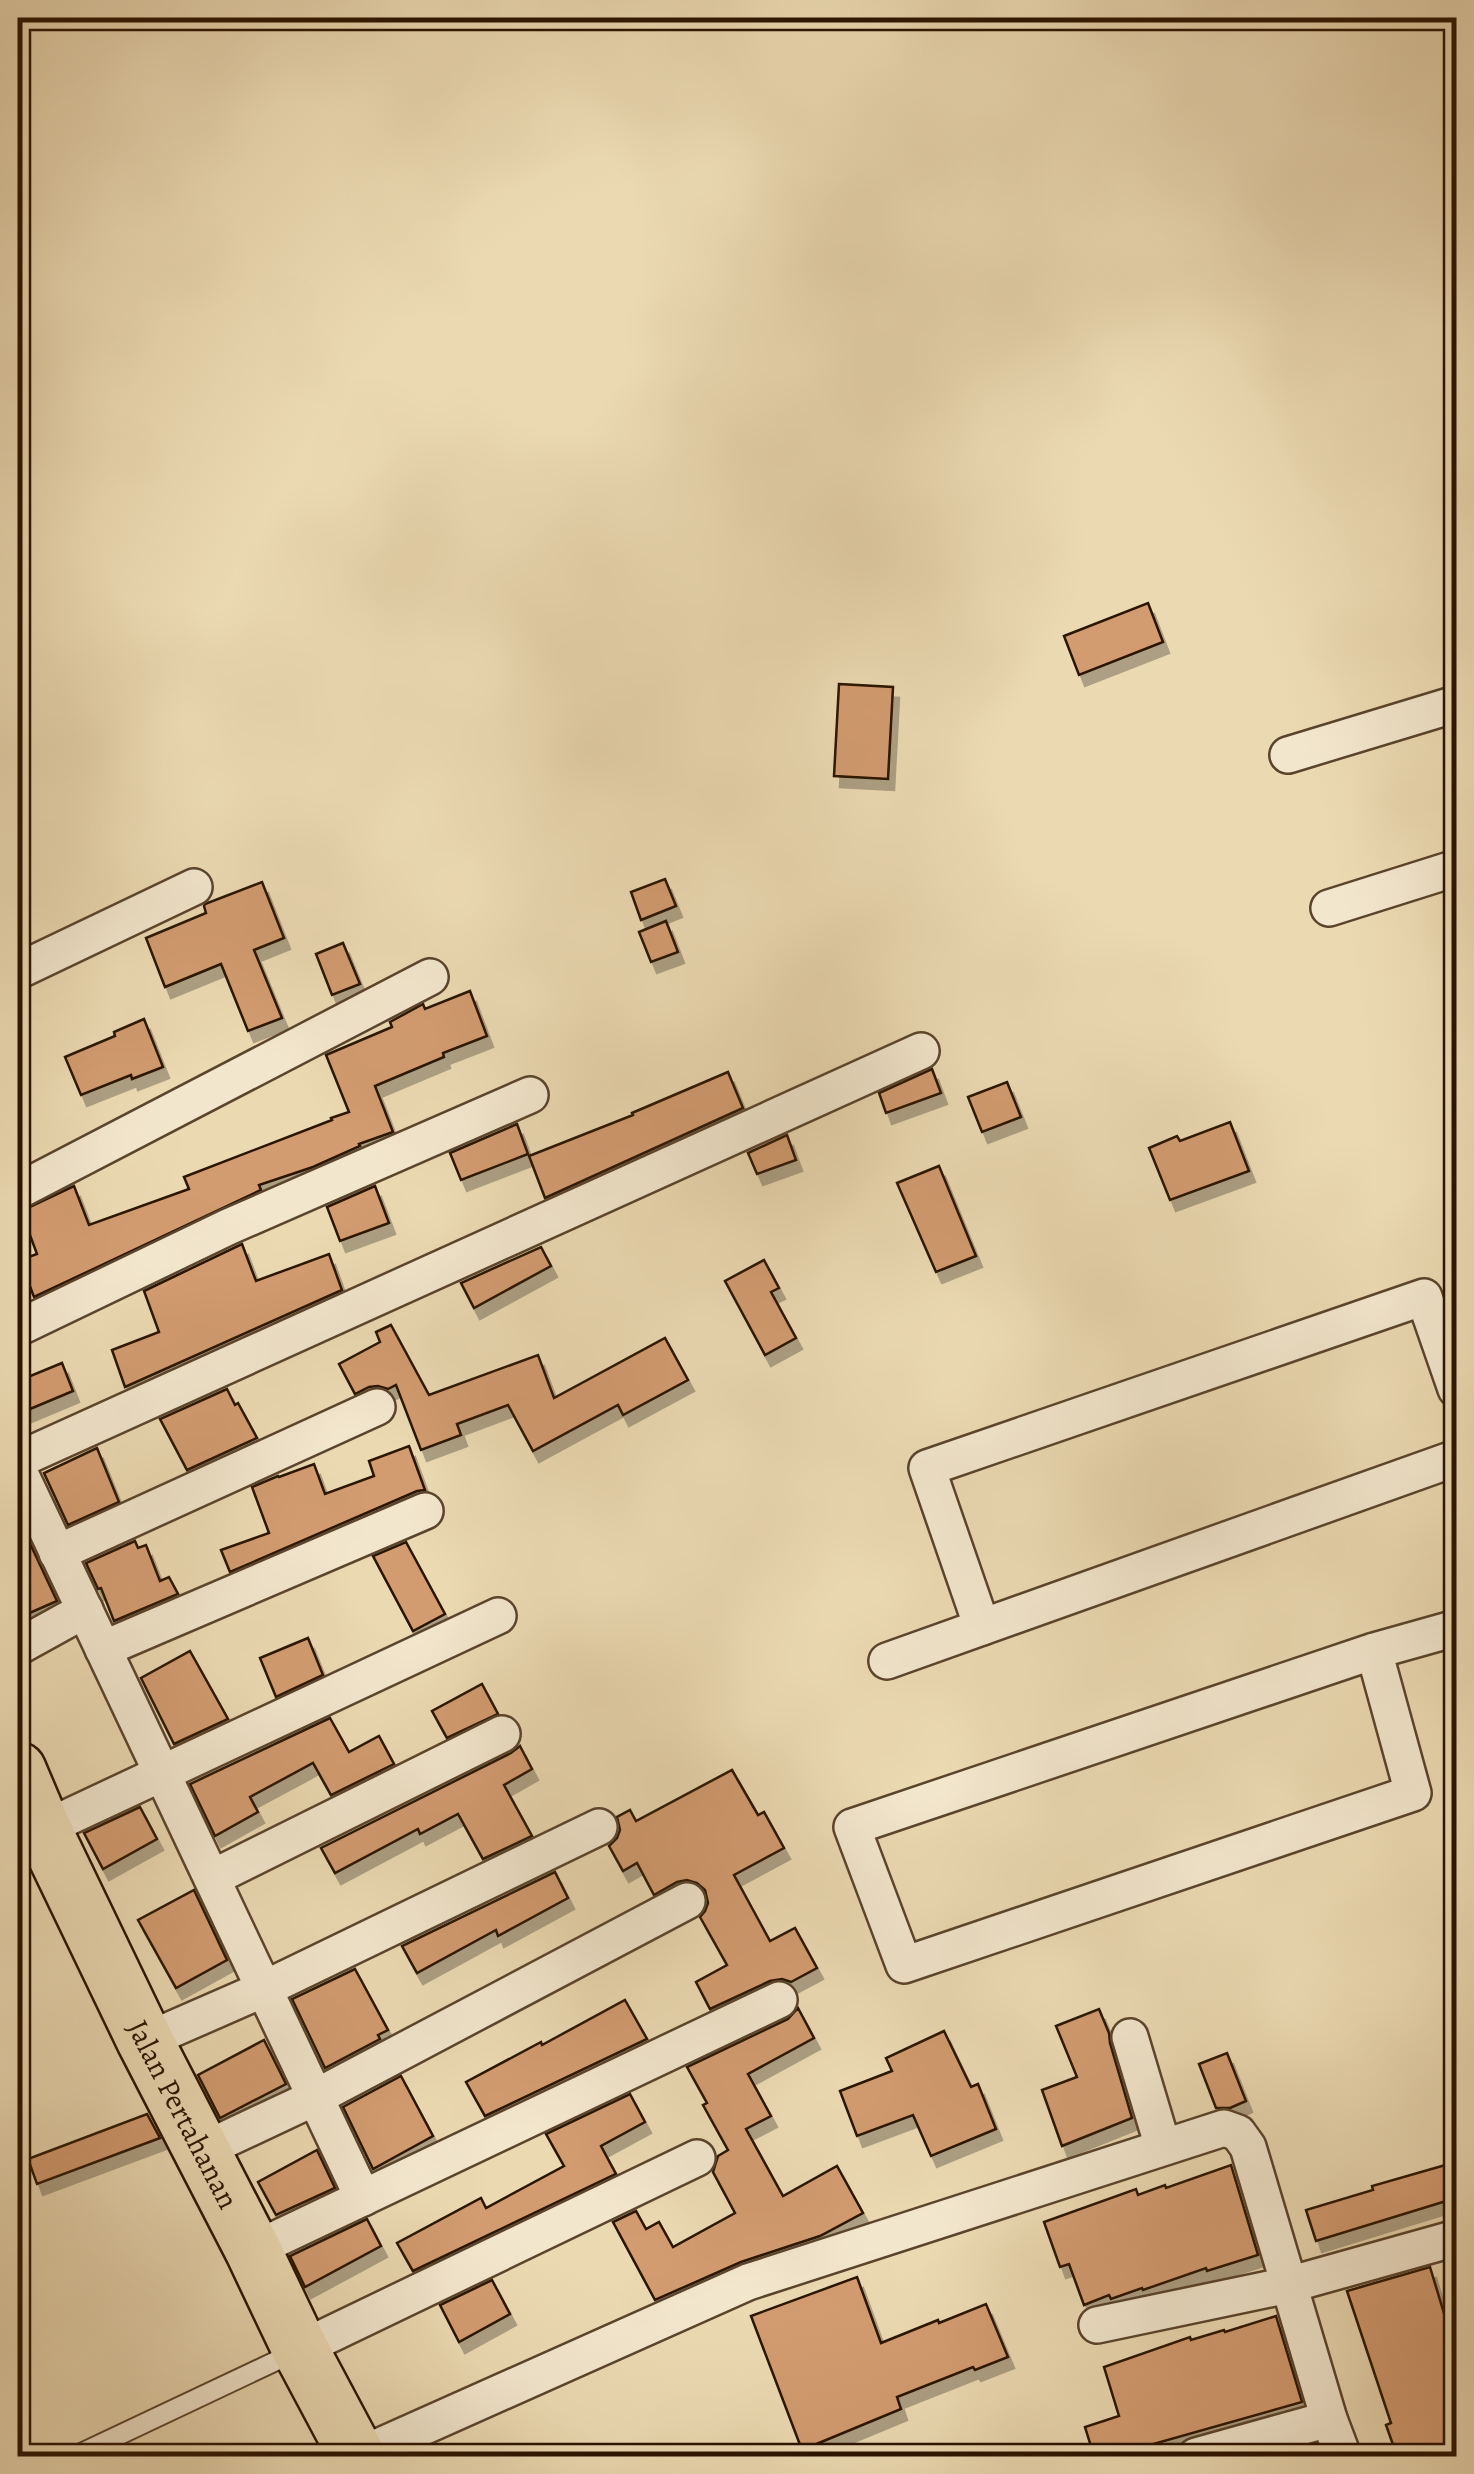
<svg xmlns="http://www.w3.org/2000/svg" width="1474" height="2474" font-family="Alegreya,serif">
	<style>
		.building { fill: #d29b70; stroke: #2a1300; stroke-width: 2.5; filter: url(#shadow) }
		.lines { fill: none; stroke-linecap: round; stroke-linejoin: round }
		.lane-casing { stroke: #5a442c; stroke-width: 22 }
		.street-casing { stroke: #5a442c; stroke-width: 40 }
		.primary-casing { stroke: #2a1300; stroke-width: 60 }
		.lane { stroke: #f2e6cd; stroke-width: 18 }
		.street { stroke: #f2e6cd; stroke-width: 35 }
		.primary { stroke: #ebd9b2; stroke-width: 55 }
		.labels { text-anchor: middle; stroke-width: 10; stroke-linejoin: round; paint-order: stroke }
		.street-label { font-size: 30px; fill: #2a1300; stroke: #f2e6cd }
	</style>
	<defs>
		<filter id="shadow"><feDropShadow dx="6" dy="11" stdDeviation="0" flood-color="#0004"/></filter>
	</defs>
	<rect width="100%" height="100%" fill="#ebd9b2"/>
	<filter id="stains"><feTurbulence type="fractalNoise" baseFrequency=".002" numOctaves="4"/><feColorMatrix values="0 0 0 0 .2 0 0 0 0 .09 0 0 0 0 .02 0 0 0 .5 -.17"/></filter>
	<radialGradient id="worn" r=".72"><stop offset=".6" stop-color="#630" stop-opacity="0"/><stop offset="1" stop-color="#630" stop-opacity=".3"/></radialGradient>
	<g class="building">
		<path d="M 1148,603 L 1163,642 L 1079,675 L 1064,636 Z"/>
		<path d="M 839,684 L 893,687 L 888,779 L 834,776 Z"/>
		<path d="M 665,879 L 676,906 L 641,920 L 631,892 Z"/>
		<path d="M 262,882 L 284,938 L 254,950 L 282,1018 L 248,1031 L 221,964 L 165,987 L 146,938 L 206,913 L 204,906 L 205,904 Z"/>
		<path d="M 666,921 L 678,952 L 651,962 L 639,932 Z"/>
		<path d="M 343,943 L 360,984 L 332,995 L 316,954 Z"/>
		<path d="M 470,991 L 487,1036 L 443,1053 L 444,1057 L 375,1086 L 393,1132 L 359,1144 L 360,1146 L 313,1167 L 259,1185 L 261,1190 L 34,1297 L 20,1260 L 37,1254 L 21,1211 L 74,1186 L 89,1225 L 189,1189 L 184,1177 L 332,1120 L 331,1118 L 349,1112 L 326,1055 L 392,1027 L 390,1022 L 423,1004 L 425,1009 Z"/>
		<path d="M 144,1019 L 163,1067 L 132,1079 L 131,1075 L 81,1095 L 65,1057 L 115,1036 L 114,1032 Z"/>
		<path d="M 932,1069 L 941,1093 L 886,1113 L 879,1093 Z"/>
		<path d="M 728,1072 L 743,1108 L 545,1198 L 529,1156 L 633,1115 L 632,1113 Z"/>
		<path d="M 1007,1082 L 1021,1117 L 982,1132 L 968,1097 Z"/>
		<path d="M 1230,1122 L 1249,1171 L 1170,1200 L 1149,1148 L 1177,1136 L 1180,1141 Z"/>
		<path d="M 517,1124 L 528,1154 L 461,1180 L 450,1153 Z"/>
		<path d="M 787,1135 L 796,1160 L 757,1174 L 748,1153 Z"/>
		<path d="M 939,1166 L 976,1256 L 936,1272 L 897,1183 Z"/>
		<path d="M 375,1186 L 389,1223 L 340,1241 L 327,1207 Z"/>
		<path d="M 242,1244 L 256,1281 L 329,1254 L 342,1290 L 125,1387 L 112,1350 L 159,1332 L 144,1291 Z"/>
		<path d="M 541,1247 L 551,1266 L 474,1308 L 461,1283 Z"/>
		<path d="M 764,1260 L 779,1288 L 771,1292 L 796,1338 L 765,1355 L 725,1281 Z"/>
		<path d="M 391,1325 L 429,1395 L 538,1355 L 554,1398 L 665,1338 L 688,1380 L 623,1415 L 618,1405 L 533,1451 L 508,1405 L 457,1424 L 461,1435 L 421,1450 L 396,1385 L 388,1389 L 378,1386 L 369,1387 L 355,1394 L 339,1364 L 380,1342 L 376,1332 Z"/>
		<path d="M 62,1363 L 73,1391 L 18,1414 L 18,1381 Z"/>
		<path d="M 227,1389 L 235,1405 L 238,1403 L 257,1438 L 187,1470 L 160,1419 Z"/>
		<path d="M 409,1446 L 425,1490 L 417,1491 L 230,1572 L 221,1550 L 269,1533 L 252,1487 L 278,1476 L 279,1477 L 314,1464 L 325,1494 L 374,1476 L 369,1461 Z"/>
		<path d="M 97,1448 L 119,1502 L 68,1525 L 44,1473 Z"/>
		<path d="M 18,1518 L 57,1601 L 18,1618 Z"/>
		<path d="M 135,1541 L 138,1548 L 146,1545 L 160,1581 L 169,1577 L 178,1594 L 114,1621 L 101,1588 L 98,1589 L 86,1563 Z"/>
		<path d="M 406,1542 L 445,1614 L 413,1631 L 373,1556 Z"/>
		<path d="M 308,1638 L 323,1675 L 276,1697 L 260,1658 Z"/>
		<path d="M 190,1651 L 228,1719 L 174,1744 L 141,1678 Z"/>
		<path d="M 482,1684 L 498,1714 L 447,1738 L 432,1711 Z"/>
		<path d="M 330,1718 L 349,1752 L 379,1736 L 394,1764 L 331,1795 L 313,1763 L 250,1797 L 258,1812 L 215,1836 L 190,1784 Z"/>
		<path d="M 520,1746 L 532,1769 L 504,1785 L 532,1836 L 483,1859 L 458,1814 L 420,1834 L 418,1829 L 335,1873 L 321,1848 L 511,1753 Z"/>
		<path d="M 732,1770 L 758,1815 L 764,1812 L 784,1848 L 734,1875 L 770,1941 L 795,1928 L 817,1968 L 791,1982 L 782,1979 L 770,1981 L 710,2009 L 696,1982 L 727,1965 L 700,1917 L 705,1911 L 708,1903 L 705,1890 L 697,1883 L 687,1880 L 677,1882 L 654,1895 L 637,1863 L 623,1871 L 609,1846 L 617,1838 L 620,1830 L 617,1817 L 630,1810 L 636,1821 Z"/>
		<path d="M 140,1807 L 157,1839 L 103,1869 L 84,1833 Z"/>
		<path d="M 555,1872 L 568,1898 L 498,1936 L 496,1930 L 417,1973 L 402,1946 Z"/>
		<path d="M 194,1890 L 227,1960 L 176,1988 L 138,1920 Z"/>
		<path d="M 355,1969 L 388,2030 L 378,2035 L 380,2039 L 325,2068 L 292,1999 Z"/>
		<path d="M 625,2000 L 647,2039 L 485,2116 L 466,2082 L 541,2042 L 542,2045 Z"/>
		<path d="M 798,2008 L 814,2038 L 748,2074 L 771,2116 L 746,2129 L 783,2196 L 837,2166 L 863,2213 L 820,2236 L 741,2262 L 655,2300 L 613,2222 L 636,2211 L 646,2229 L 659,2222 L 673,2247 L 735,2213 L 713,2172 L 718,2156 L 728,2150 L 703,2105 L 707,2103 L 687,2067 L 788,2019 Z"/>
		<path d="M 1099,2009 L 1109,2033 L 1110,2043 L 1132,2118 L 1062,2146 L 1042,2090 L 1077,2077 L 1056,2026 Z"/>
		<path d="M 944,2031 L 971,2087 L 978,2084 L 996,2129 L 931,2156 L 913,2115 L 857,2136 L 840,2091 L 892,2071 L 886,2058 Z"/>
		<path d="M 264,2040 L 286,2084 L 220,2118 L 198,2075 Z"/>
		<path d="M 1227,2053 L 1246,2101 L 1230,2108 L 1216,2108 L 1199,2064 Z"/>
		<path d="M 401,2076 L 433,2136 L 373,2169 L 343,2107 Z"/>
		<path d="M 630,2094 L 645,2122 L 601,2146 L 616,2174 L 413,2271 L 397,2243 L 481,2198 L 486,2208 L 564,2166 L 546,2134 Z"/>
		<path d="M 147,2114 L 160,2138 L 37,2184 L 28,2159 Z"/>
		<path d="M 317,2150 L 335,2188 L 276,2215 L 258,2182 Z"/>
		<path d="M 1456,2162 L 1456,2198 L 1316,2241 L 1306,2210 L 1373,2190 L 1372,2186 Z"/>
		<path d="M 1231,2165 L 1258,2255 L 1207,2271 L 1206,2268 L 1143,2290 L 1142,2288 L 1111,2299 L 1109,2295 L 1084,2305 L 1069,2264 L 1060,2267 L 1044,2222 L 1136,2189 L 1138,2195 L 1165,2185 L 1166,2188 Z"/>
		<path d="M 367,2219 L 381,2246 L 305,2287 L 290,2256 Z"/>
		<path d="M 1430,2267 L 1456,2353 L 1456,2445 L 1422,2456 L 1397,2456 L 1386,2425 L 1391,2423 L 1347,2291 Z"/>
		<path d="M 857,2277 L 881,2343 L 938,2320 L 939,2323 L 986,2304 L 1008,2357 L 975,2370 L 973,2367 L 897,2397 L 901,2409 L 802,2450 L 751,2316 Z"/>
		<path d="M 492,2280 L 510,2314 L 459,2342 L 440,2305 Z"/>
		<path d="M 1276,2316 L 1302,2402 L 1111,2456 L 1094,2456 L 1085,2427 L 1119,2416 L 1104,2367 L 1190,2337 L 1191,2340 L 1224,2330 L 1225,2332 Z"/>
	</g>
	<g class="lines">
		<defs>
			<path id="lane" d="M 75,2456 L 295,2352"/>
			<g id="street">
				<path d="M 1288,755 L 1456,704"/>
				<path d="M 1329,908 L 1456,868"/>
				<path d="M 18,971 L 194,887"/>
				<path d="M 18,1191 L 430,977"/>
				<path d="M 18,1328 L 228,1227 L 530,1095"/>
				<path d="M 18,1460 L 921,1051"/>
				<path d="M 18,1469 L 363,2198"/>
				<path d="M 57,1553 L 377,1407"/>
				<path d="M 982,1627 L 927,1468 L 1424,1297 L 1456,1389"/>
				<path d="M 18,1647 L 85,1610"/>
				<path d="M 103,1649 L 425,1511"/>
				<path d="M 1374,1651 L 1413,1793 L 904,1965 L 852,1827 L 1374,1651 L 1456,1628"/>
				<path d="M 887,1661 L 1456,1458"/>
				<path d="M 43,1829 L 498,1616"/>
				<path d="M 212,1878 L 502,1734"/>
				<path d="M 1130,2037 L 1163,2147"/>
				<path d="M 145,2041 L 264,1989 L 599,1827"/>
				<path d="M 201,2151 L 316,2097 L 687,1901"/>
				<path d="M 253,2250 L 779,2000"/>
				<path d="M 1097,2325 L 1288,2285 L 1456,2238"/>
				<path d="M 300,2349 L 697,2158"/>
				<path d="M 358,2456 L 748,2282 L 1224,2128 L 1238,2133 L 1248,2147 L 1329,2419 L 1343,2456"/>
				<path d="M 1196,2456 L 1329,2419"/>
			</g>
			<g id="primary">
				<path id="s1" d="M 18,1770 L 43,1829 L 145,2041 L 253,2250 L 300,2349 L 357,2456"/>
			</g>
		</defs>
		<use href="#lane" class="lane-casing"/>
		<use href="#street" class="street-casing"/>
		<use href="#primary" class="primary-casing"/>
		<use href="#lane" class="lane"/>
		<use href="#street" class="street"/>
		<use href="#primary" class="primary"/>
	</g>
	<g class="labels">
		<g class="street-label">
			<text dy="10" stroke="none"><textPath href="#s1" startOffset="382">Jalan Pertahanan</textPath></text>
		</g>
	</g>
	<rect width="1474" height="2474" fill="none" stroke="#ebd9b2" stroke-width="60"/>
	<rect x="20" y="20" width="1434" height="2434" fill="none" stroke="#2a1300" stroke-width="5"/>
	<rect x="30" y="30" width="1414" height="2414" fill="none" stroke="#2a1300" stroke-width="2.5"/>
	<rect width="100%" height="100%" filter="url(#stains)"/>
	<rect width="100%" height="100%" fill="url(#worn)"/>
</svg>
